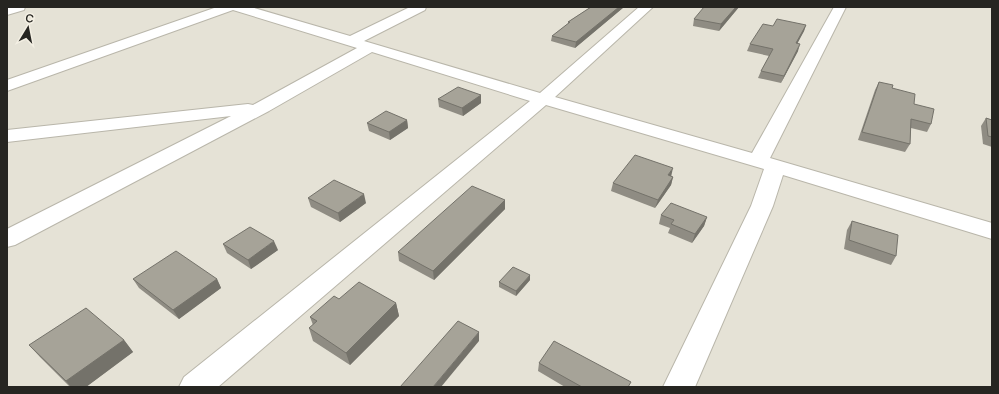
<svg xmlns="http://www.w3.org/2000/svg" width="999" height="394" font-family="Manrope,sans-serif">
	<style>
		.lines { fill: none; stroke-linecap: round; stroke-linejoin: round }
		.minor-casing { stroke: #b9b6aa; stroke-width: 2 }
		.minor { fill: #fff; fill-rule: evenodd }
		.wall { fill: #8f8c83 }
		.shaded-wall { fill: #74726a }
		.building { fill: #a6a398; stroke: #74726a }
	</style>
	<rect width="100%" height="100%" fill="#e5e2d6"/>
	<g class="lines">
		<defs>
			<g id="minor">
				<path d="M 7,7 L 25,7 L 24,10 L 7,15 Z"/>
				<path d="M 217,7 L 251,7 L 350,36 L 410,7 L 426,7 L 425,10 L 364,41 L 540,93 L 639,7 L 653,7 L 555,97 L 752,153 L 834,7 L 846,7 L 770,158 L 992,223 L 992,239 L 783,175 L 773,206 L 695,387 L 663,387 L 751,206 L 764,169 L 546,105 L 218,387 L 179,387 L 184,377 L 530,101 L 372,52 L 269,111 L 15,245 L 7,247 L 7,229 L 231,116 L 7,142 L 7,130 L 248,104 L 253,105 L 357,48 L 233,10 L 7,91 L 7,80 Z"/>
			</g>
		</defs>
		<use href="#minor" class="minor-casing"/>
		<use href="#minor" class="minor"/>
	</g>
	<g class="wall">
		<path d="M 591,7 L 624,7 L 575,48 L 551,41 L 552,36 L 568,24 L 568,22 Z"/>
		<path d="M 739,7 L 719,31 L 693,26 L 694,19 Z"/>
		<path d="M 806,25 L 804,31 L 797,43 L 798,51 L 781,83 L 758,78 L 761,71 L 769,56 L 747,51 L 750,44 L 773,26 Z"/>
		<path d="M 879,82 L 892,88 L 914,104 L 931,124 L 927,132 L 911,128 L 910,144 L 905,152 L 858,140 L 875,90 Z"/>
		<path d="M 481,95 L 481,103 L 463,116 L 439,107 L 438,99 Z"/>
		<path d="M 986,118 L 992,120 L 992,147 L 983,144 L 981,126 Z"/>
		<path d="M 407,120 L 408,128 L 390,140 L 369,131 L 367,123 Z"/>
		<path d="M 671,176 L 673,177 L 671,185 L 655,208 L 611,191 L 613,183 Z"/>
		<path d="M 308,198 L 366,203 L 340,222 L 311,207 Z"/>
		<path d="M 505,200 L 505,209 L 434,280 L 399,261 L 398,252 Z"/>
		<path d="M 661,215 L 707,217 L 704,226 L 692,243 L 668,233 L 670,228 L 659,224 Z"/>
		<path d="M 852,221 L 896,256 L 891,265 L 844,249 L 847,230 Z"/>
		<path d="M 223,244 L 278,250 L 251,269 L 227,253 Z"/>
		<path d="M 133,279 L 217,279 L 221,288 L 179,319 L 139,288 Z"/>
		<path d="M 530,280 L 516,296 L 499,287 L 499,282 Z"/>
		<path d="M 339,299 L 396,303 L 399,316 L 350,365 L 313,341 L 309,328 L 313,325 L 310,317 Z"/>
		<path d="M 124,340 L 133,352 L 86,387 L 70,387 L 40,357 L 29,345 Z"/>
		<path d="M 539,363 L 630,387 L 565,387 L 538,371 Z"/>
	</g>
	<g class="shaded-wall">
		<path d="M 619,7 L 624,7 L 575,48 L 576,42 Z"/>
		<path d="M 736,7 L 739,7 L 719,31 L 721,24 Z"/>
		<path d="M 806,25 L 804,31 L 794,50 L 796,43 Z"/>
		<path d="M 800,44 L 798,51 L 781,83 L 784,76 Z"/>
		<path d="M 481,95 L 481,103 L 463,116 L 462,108 Z"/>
		<path d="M 407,120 L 408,128 L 390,140 L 389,132 Z"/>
		<path d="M 673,168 L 671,177 L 668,175 Z"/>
		<path d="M 673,177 L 671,185 L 655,208 L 658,200 Z"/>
		<path d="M 364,194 L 366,203 L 340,222 L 338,213 Z"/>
		<path d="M 505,200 L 505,209 L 434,280 L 433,271 Z"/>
		<path d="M 707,217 L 704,226 L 692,243 L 695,234 Z"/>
		<path d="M 274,241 L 278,250 L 251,269 L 248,260 Z"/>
		<path d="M 530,275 L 530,280 L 516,296 L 516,291 Z"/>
		<path d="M 217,279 L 221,288 L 179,319 L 173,310 Z"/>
		<path d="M 396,303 L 399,316 L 350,365 L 346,353 Z"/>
		<path d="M 479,332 L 479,341 L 441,387 L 433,387 Z"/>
		<path d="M 124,340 L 133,352 L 86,387 L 71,387 L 66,381 Z"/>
	</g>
	<g class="building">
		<path d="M 591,7 L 619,7 L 576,42 L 552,36 L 570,22 L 568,22 Z"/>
		<path d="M 704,7 L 736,7 L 721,24 L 694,19 Z"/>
		<path d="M 777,19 L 806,25 L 796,43 L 800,44 L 784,76 L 761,71 L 773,49 L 750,44 L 763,24 L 773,26 Z"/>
		<path d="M 879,82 L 893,85 L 892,88 L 915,94 L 914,104 L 934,109 L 931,124 L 911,119 L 910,144 L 862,132 Z"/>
		<path d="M 458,87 L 481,95 L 462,108 L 438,99 Z"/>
		<path d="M 386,111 L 407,120 L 389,132 L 367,123 Z"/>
		<path d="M 986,118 L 992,120 L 992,137 L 988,136 Z"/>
		<path d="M 635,155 L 673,168 L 668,175 L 673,177 L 658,200 L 613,183 Z"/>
		<path d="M 334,180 L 364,194 L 338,213 L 308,198 Z"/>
		<path d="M 472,186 L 505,200 L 433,271 L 398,252 Z"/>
		<path d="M 671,203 L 707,217 L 695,234 L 671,224 L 674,220 L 661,215 Z"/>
		<path d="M 852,221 L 898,235 L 896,256 L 849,240 Z"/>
		<path d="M 250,227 L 274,241 L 248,260 L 223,244 Z"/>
		<path d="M 176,251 L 217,279 L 173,310 L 133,279 Z"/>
		<path d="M 513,267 L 530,275 L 516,291 L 499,282 Z"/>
		<path d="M 359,282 L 396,303 L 346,353 L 309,328 L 317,321 L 310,317 L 334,296 L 339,299 Z"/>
		<path d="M 86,308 L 124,340 L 66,381 L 29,345 Z"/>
		<path d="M 458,321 L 479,332 L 433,387 L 400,387 Z"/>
		<path d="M 554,341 L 631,382 L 628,387 L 582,387 L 539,363 Z"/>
	</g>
	<rect width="999" height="394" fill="none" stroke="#262521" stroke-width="16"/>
	<g transform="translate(28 28) rotate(10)" stroke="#f3efe3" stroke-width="3" paint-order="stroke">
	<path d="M0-3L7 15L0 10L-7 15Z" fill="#262521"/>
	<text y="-6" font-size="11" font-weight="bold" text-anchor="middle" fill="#262521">С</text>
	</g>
</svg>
